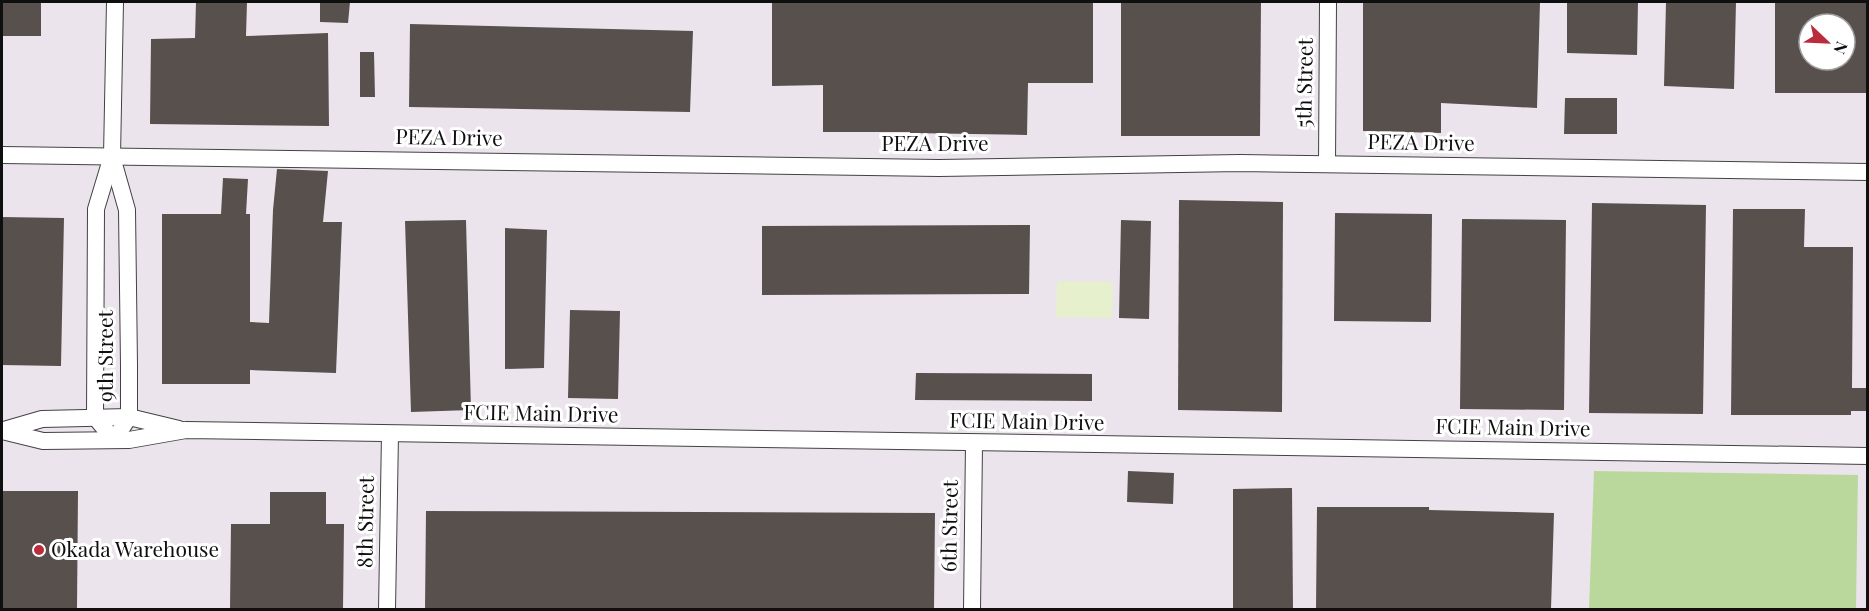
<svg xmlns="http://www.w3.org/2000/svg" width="1869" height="611" font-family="'Playfair Display',serif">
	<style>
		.industrial { fill: #ece4ed; fill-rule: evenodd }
		.forest { fill: #bbd89c }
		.pitch { fill: #e6f0cd }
		.building { fill: #57504c; fill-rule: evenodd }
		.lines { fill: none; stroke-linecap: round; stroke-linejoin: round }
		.street-casing { stroke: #424242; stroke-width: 18 }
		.street { stroke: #fff; stroke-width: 16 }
		.poi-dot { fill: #ba2c3b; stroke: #fff; stroke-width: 2 }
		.labels { text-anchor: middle; stroke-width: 6; stroke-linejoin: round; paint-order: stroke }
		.street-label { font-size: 21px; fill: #0f0f0f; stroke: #fff }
		.poi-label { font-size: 21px; fill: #0f0f0f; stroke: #fff; text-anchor: start }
	</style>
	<rect width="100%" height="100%" fill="#fefbf2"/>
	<path class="industrial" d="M 2,2 L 1867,2 L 1867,609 L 2,609 ZM 1809,24 L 1845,24 L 1845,60 L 1809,60 Z"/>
	<path class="forest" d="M 1594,471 L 1858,475 L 1856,609 L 1589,609 Z"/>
	<path class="pitch" d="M 1057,281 L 1113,282 L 1112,318 L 1056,317 Z"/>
	<g class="building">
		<rect x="2" y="2" width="39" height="34"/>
		<path d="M 196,2 L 247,2 L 246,36 L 328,33 L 329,126 L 150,124 L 151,39 L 195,38 Z"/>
		<path d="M 320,2 L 350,2 L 348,23 L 320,22 Z"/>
		<path d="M 772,2 L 1093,2 L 1093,83 L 1028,83 L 1027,135 L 910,133 L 910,132 L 823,132 L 823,85 L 772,86 Z"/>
		<path d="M 1121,2 L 1261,2 L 1260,136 L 1121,136 Z"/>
		<path d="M 1363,2 L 1540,2 L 1537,108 L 1441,103 L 1441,133 L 1363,131 Z"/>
		<path d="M 1567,2 L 1638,2 L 1637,55 L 1567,53 Z"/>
		<path d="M 1666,2 L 1736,2 L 1734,89 L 1664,86 Z"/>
		<path d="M 1775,2 L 1868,2 L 1868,93 L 1775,93 ZM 1809,24 L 1845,24 L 1845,60 L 1809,60 Z"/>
		<path d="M 410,24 L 693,31 L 690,112 L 409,107 Z"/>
		<path d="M 360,52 L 374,52 L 375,97 L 360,97 Z"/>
		<path d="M 1565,98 L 1617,98 L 1617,134 L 1564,134 Z"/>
		<path d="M 277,169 L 328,171 L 323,222 L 342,222 L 336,373 L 250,370 L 250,384 L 162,384 L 162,214 L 221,214 L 223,178 L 248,179 L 246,214 L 250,214 L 250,322 L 269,323 L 273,210 Z"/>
		<path d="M 1179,200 L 1283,202 L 1282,412 L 1178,410 Z"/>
		<path d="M 1592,203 L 1706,205 L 1703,414 L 1589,413 Z"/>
		<path d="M 1733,209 L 1805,209 L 1804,247 L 1853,247 L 1852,388 L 1868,388 L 1868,411 L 1851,411 L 1851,415 L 1731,415 Z"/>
		<path d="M 1335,213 L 1432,214 L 1431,322 L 1334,321 Z"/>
		<path d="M 2,217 L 64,218 L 61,366 L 2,365 Z"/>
		<path d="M 1462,219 L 1566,220 L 1564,410 L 1460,409 Z"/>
		<path d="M 466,220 L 471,410 L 411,412 L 405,221 Z"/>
		<path d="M 1121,220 L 1151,221 L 1149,319 L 1119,318 Z"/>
		<path d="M 1030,225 L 1029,294 L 762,295 L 762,226 Z"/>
		<path d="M 505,228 L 547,230 L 544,368 L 505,369 Z"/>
		<path d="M 570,310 L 620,311 L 618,399 L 568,398 Z"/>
		<path d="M 916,373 L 1092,374 L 1092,401 L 915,400 Z"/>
		<path d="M 1128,471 L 1174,473 L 1173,504 L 1127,502 Z"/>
		<path d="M 1292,488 L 1293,609 L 1233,609 L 1233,489 Z"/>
		<path d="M 2,491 L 78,491 L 77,609 L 2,609 Z"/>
		<path d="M 270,492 L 326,492 L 326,524 L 344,524 L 343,609 L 230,609 L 231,524 L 270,524 Z"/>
		<path d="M 1317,507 L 1429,507 L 1429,510 L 1554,513 L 1551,609 L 1316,609 Z"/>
		<path d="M 426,511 L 935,513 L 934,609 L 425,609 Z"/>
	</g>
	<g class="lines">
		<defs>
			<g id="street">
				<path d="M 2,155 L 939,168 L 1240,163 L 1868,172"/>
				<path d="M 112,157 L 127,210 L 129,365 L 129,417 L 114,440"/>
				<path d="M 1327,164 L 1328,2"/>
				<path d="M 4,430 L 42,419 L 129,417 L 179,429"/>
				<path d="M 2,431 L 43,441 L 129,440 L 186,430 L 1868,456"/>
				<path d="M 114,440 L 95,417 L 96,209 L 112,156 L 115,2"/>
				<path d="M 387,610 L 390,434"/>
				<path d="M 972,610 L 974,444"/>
			</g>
		</defs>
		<use href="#street" class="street-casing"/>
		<use href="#street" class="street"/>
	</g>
	<circle class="poi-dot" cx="39" cy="550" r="6"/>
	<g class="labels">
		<g class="street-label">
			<text transform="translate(1305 83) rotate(-89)" y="7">5th Street</text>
			<text transform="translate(449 138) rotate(1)" y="7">PEZA Drive</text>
			<text transform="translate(1421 143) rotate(1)" y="7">PEZA Drive</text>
			<text x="935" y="151">PEZA Drive</text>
			<text transform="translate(106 356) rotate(-90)" y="7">9th Street</text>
			<text transform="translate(541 414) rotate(1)" y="7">FCIE Main Drive</text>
			<text transform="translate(1027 422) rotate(1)" y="7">FCIE Main Drive</text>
			<text transform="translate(1513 428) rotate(1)" y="7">FCIE Main Drive</text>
			<text transform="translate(366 522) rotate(-89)" y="7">8th Street</text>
			<text transform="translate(950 526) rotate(-89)" y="7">6th Street</text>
		</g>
		<g class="poi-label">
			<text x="51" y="557">Okada Warehouse</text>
		</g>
	</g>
	<rect width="1869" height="611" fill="none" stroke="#0f0f0f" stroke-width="6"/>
	<g transform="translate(1827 42) rotate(113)"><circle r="28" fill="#ffffff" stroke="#9f9f9f" stroke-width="1.5"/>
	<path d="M0-4.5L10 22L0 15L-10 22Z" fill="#ba2c3b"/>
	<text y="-9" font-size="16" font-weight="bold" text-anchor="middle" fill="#0f0f0f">N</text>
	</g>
</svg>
